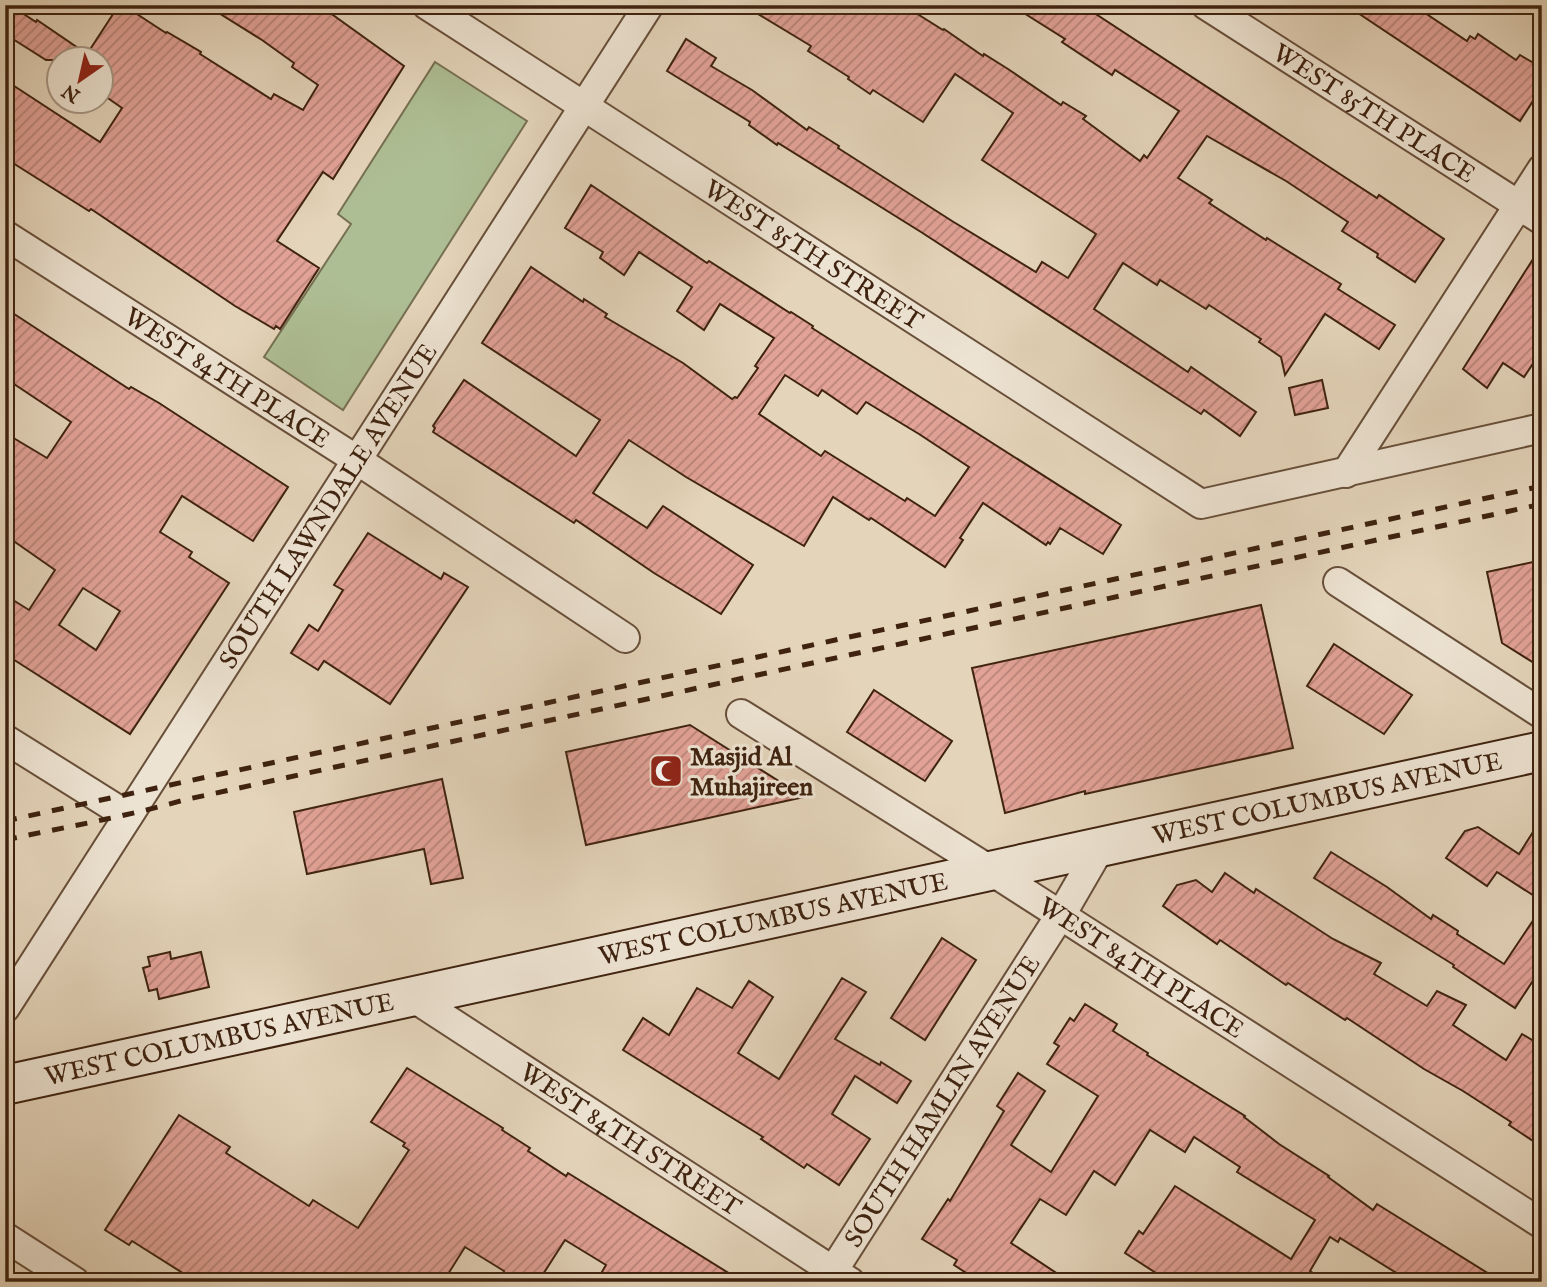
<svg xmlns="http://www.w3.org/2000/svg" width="1547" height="1287" font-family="'IM FELL English',serif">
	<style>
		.green { fill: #aebe94; stroke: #767052; stroke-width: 2 }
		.building { fill: url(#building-hatch); stroke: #3f2310; stroke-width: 2; fill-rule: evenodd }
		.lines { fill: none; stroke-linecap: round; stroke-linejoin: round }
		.street-casing { stroke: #684f3a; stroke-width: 32 }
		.secondary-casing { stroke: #3f2310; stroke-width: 42 }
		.street { stroke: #ede3d2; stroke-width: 28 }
		.secondary { stroke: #ede3d2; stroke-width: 38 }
		.rail { stroke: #3f2310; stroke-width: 5; stroke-dasharray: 12 12; stroke-linecap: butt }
		.labels { text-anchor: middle; stroke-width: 6; stroke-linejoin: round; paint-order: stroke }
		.street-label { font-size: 26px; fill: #3f2310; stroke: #ede3d2 }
		.poi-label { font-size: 26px; font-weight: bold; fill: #3f2310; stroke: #ede3d2; text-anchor: start }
	</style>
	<defs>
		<pattern id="building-hatch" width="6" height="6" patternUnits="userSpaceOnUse" patternTransform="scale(1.75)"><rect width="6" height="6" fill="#e2a297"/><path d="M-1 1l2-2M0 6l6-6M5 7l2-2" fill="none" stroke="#b9847a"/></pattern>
	</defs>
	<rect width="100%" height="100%" fill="#e4d4ba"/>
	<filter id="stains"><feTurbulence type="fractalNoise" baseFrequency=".00286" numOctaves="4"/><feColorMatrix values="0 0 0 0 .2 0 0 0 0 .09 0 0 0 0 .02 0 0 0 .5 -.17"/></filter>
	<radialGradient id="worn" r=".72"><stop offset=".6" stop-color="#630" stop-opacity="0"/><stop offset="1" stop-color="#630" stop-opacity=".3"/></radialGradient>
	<path class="green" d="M 435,62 L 527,121 L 343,410 L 264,357 L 351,224 L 338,214 Z"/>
	<g class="building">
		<path d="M 5,5 L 10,5 L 36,22 L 37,20 L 87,54 L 119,5 L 123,5 L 166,33 L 167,32 L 201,52 L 200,54 L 271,99 L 274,94 L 303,110 L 318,85 L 292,67 L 294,63 L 262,40 L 206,5 L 319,5 L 404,66 L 333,179 L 323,172 L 277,241 L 319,268 L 280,329 L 276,326 L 274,329 L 235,306 L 91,209 L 89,211 L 5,158 L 5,80 L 100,142 L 122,108 L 102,94 L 102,60 L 46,60 L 5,34 Z"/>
		<path d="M 743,5 L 903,5 L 943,30 L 944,29 L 983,56 L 984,54 L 1008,69 L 1061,105 L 1063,102 L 1086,116 L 1083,119 L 1140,161 L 1144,155 L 1147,158 L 1179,111 L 1115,70 L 1112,75 L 1062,42 L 1065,39 L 1011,5 L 1082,5 L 1343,176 L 1377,198 L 1379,195 L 1444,239 L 1415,282 L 1377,257 L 1378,254 L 1342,231 L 1348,222 L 1286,181 L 1207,136 L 1178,178 L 1212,200 L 1209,203 L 1266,240 L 1267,238 L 1312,266 L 1341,284 L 1338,289 L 1395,325 L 1379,349 L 1325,314 L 1285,375 L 1281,357 L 1259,342 L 1261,339 L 1209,305 L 1206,309 L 1160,280 L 1157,285 L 1123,263 L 1094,309 L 1188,372 L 1191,367 L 1256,412 L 1240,436 L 1204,410 L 1201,414 L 921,232 L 778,143 L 777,145 L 749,125 L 750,122 L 667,71 L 686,39 L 716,58 L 711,66 L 752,90 L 807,130 L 809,127 L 839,146 L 838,148 L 952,221 L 1036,272 L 1042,262 L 1068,278 L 1096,234 L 982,160 L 1013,113 L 955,74 L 923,122 L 873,90 L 870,94 L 848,79 L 849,77 L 808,51 L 811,46 Z"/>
		<path d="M 1346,5 L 1413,5 L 1467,41 L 1470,36 L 1475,39 L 1478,34 L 1516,60 L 1520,55 L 1542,68 L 1542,87 L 1520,121 Z"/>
		<path d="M 591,185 L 707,263 L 709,261 L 790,313 L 791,312 L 813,326 L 812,328 L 1121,525 L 1103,554 L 1060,528 L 1050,544 L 1048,542 L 1046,545 L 983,503 L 960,538 L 963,540 L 945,567 L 871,518 L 869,520 L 833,497 L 804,546 L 686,477 L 629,440 L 593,493 L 647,528 L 663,506 L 753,565 L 721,614 L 654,573 L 576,520 L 574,523 L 433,432 L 435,428 L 433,426 L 464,380 L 576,456 L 600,420 L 482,343 L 531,267 L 583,302 L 584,299 L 607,314 L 605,317 L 683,363 L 732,399 L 735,397 L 737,398 L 758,368 L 755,366 L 774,338 L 720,304 L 704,330 L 677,311 L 692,287 L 639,252 L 624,275 L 600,258 L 603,252 L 565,228 ZM 785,375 L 818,396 L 822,390 L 857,414 L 866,402 L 919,434 L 969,467 L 935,516 L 907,498 L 905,501 L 825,451 L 821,456 L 759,414 Z"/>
		<path d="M 1542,245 L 1542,350 L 1524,377 L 1503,363 L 1487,388 L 1463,369 Z"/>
		<path d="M 5,308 L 129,389 L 131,387 L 159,403 L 288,487 L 253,541 L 182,496 L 160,532 L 192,552 L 189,557 L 229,583 L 130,734 L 5,654 L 5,595 L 29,610 L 55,570 L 5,535 L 5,433 L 47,458 L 71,422 L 5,378 ZM 83,588 L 120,611 L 96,650 L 59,625 Z"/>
		<path d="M 1322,380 L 1328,408 L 1295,415 L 1289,388 Z"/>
		<path d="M 368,533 L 441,579 L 444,573 L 468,587 L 390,704 L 324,661 L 318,670 L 291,653 L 309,625 L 318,631 L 343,590 L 334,585 Z"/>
		<path d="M 1542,560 L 1542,668 L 1502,643 L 1487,572 Z"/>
		<path d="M 1261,605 L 1293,748 L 1085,794 L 1085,791 L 1005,813 L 972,668 Z"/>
		<path d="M 1334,644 L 1412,695 L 1384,734 L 1307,686 Z"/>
		<path d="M 874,690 L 952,741 L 925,781 L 847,732 Z"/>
		<path d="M 690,725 L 804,797 L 586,845 L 566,752 Z"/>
		<path d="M 442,779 L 463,878 L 431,884 L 424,849 L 307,874 L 294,812 Z"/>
		<path d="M 1542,818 L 1542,901 L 1497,872 L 1487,886 L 1446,858 L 1465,831 L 1478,827 L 1519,854 Z"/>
		<path d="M 1331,852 L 1387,887 L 1431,919 L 1433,915 L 1458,931 L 1457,934 L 1504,964 L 1542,907 L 1542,967 L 1515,1008 L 1453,967 L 1454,965 L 1314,878 Z"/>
		<path d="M 1225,873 L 1254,893 L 1256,889 L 1333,939 L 1381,963 L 1374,974 L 1427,1006 L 1437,991 L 1466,1005 L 1453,1025 L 1506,1060 L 1522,1034 L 1542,1046 L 1542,1147 L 1509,1125 L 1511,1122 L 1463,1091 L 1424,1069 L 1347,1018 L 1345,1020 L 1288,983 L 1286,985 L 1220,940 L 1217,944 L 1163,906 L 1177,885 L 1196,880 L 1212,892 Z"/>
		<path d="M 942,938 L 976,960 L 925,1040 L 891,1018 Z"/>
		<path d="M 170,952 L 171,959 L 201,952 L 209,987 L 159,999 L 157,989 L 149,991 L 143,968 L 150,966 L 148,957 Z"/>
		<path d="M 842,978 L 866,992 L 835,1039 L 880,1065 L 881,1062 L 911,1081 L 897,1103 L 855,1076 L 832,1114 L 870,1139 L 839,1185 L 807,1164 L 804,1168 L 761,1139 L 763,1137 L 623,1050 L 643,1018 L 669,1035 L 697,988 L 732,1008 L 749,981 L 773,997 L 738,1053 L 779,1079 Z"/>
		<path d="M 1085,1004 L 1117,1024 L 1113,1031 L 1148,1053 L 1147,1055 L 1245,1116 L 1244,1117 L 1279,1144 L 1329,1176 L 1328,1177 L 1373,1210 L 1377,1204 L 1502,1282 L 1411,1282 L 1340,1238 L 1338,1242 L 1330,1237 L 1310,1271 L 1326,1282 L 1150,1282 L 1156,1273 L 1125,1253 L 1139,1231 L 1143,1234 L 1175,1186 L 1291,1259 L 1315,1220 L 1237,1172 L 1240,1167 L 1194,1137 L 1185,1152 L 1150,1130 L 1115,1185 L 1094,1171 L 1066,1215 L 1040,1199 L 1011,1243 L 1070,1282 L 980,1282 L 954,1265 L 957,1260 L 922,1239 L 948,1199 L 950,1201 L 1004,1111 L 997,1106 L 1018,1073 L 1045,1091 L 1011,1145 L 1051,1172 L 1098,1096 L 1047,1064 L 1059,1046 L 1054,1043 L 1070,1018 L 1074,1021 Z"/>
		<path d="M 407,1068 L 503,1128 L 502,1130 L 530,1148 L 528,1151 L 566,1176 L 568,1173 L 743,1282 L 596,1282 L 606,1265 L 565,1240 L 538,1282 L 497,1282 L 504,1271 L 465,1247 L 443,1282 L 197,1282 L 132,1241 L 129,1245 L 105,1230 L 179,1115 L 230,1147 L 226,1153 L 309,1206 L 313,1200 L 358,1228 L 409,1150 L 403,1146 L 405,1143 L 371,1122 Z"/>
	</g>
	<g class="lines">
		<defs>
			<g id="street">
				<path id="s1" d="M 427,5 L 1201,504 L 1542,428"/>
				<path id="s2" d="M 1206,5 L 1542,220"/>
				<path id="s3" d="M 5,235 L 357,460 L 625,638"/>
				<path d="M 1346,473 L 1542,169"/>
				<path d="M 1338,582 L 1542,714"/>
				<path id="s4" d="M 741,714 L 990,870 L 1542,1224"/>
				<path d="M 5,739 L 128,816"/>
				<path id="s5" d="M 411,996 L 850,1282"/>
				<path id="s6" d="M 5,1008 L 649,5"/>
				<path d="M 5,1237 L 75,1282"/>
				<path id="s7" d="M 826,1282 L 1068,903 L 1101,846"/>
			</g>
			<g id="secondary">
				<path id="s8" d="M 5,1085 L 1542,751"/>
			</g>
		</defs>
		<use href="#street" class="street-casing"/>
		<use href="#secondary" class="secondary-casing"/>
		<use href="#street" class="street"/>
		<use href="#secondary" class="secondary"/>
		<g class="rail">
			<path d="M 5,821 L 1542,486"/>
			<path d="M 5,840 C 65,827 125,817 184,800 L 1542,504"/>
		</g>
	</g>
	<defs>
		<symbol id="mosque-square" viewBox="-11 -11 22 22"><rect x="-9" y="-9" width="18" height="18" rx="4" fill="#8f2418" stroke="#ede3d2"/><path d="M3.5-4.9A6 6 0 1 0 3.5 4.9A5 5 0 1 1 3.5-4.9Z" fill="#fff"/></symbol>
	</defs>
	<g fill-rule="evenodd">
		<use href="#mosque-square" x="647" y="752" width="38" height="38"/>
	</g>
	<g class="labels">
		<g class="street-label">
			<text dy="9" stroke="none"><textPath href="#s2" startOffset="200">WEST 85TH PLACE</textPath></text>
			<text dy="9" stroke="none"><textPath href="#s1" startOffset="460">WEST 85TH STREET</textPath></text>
			<text dy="9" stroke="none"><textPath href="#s3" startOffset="264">WEST 84TH PLACE</textPath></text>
			<text dy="9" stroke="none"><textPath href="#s6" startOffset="597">SOUTH LAWNDALE AVENUE</textPath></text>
			<text dy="9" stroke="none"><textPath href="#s8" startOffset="1353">WEST COLUMBUS AVENUE</textPath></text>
			<text dy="9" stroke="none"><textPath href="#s8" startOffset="786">WEST COLUMBUS AVENUE</textPath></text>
			<text dy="9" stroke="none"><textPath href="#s4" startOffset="474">WEST 84TH PLACE</textPath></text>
			<text dy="9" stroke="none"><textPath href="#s8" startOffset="219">WEST COLUMBUS AVENUE</textPath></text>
			<text dy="9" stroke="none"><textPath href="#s7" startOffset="215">SOUTH HAMLIN AVENUE</textPath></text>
			<text dy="9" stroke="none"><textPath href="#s5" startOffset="262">WEST 84TH STREET</textPath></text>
		</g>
		<g class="poi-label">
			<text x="690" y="765">Masjid Al<tspan x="690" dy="30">Muhajireen</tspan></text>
		</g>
	</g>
	<rect width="1547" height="1287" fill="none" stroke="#e4d4ba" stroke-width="28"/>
	<rect x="7" y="7" width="1533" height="1273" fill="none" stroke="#3f2310" stroke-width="3.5"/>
	<rect x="14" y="14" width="1519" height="1259" fill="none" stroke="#3f2310" stroke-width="2"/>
	<g transform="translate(80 80) rotate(214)"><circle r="33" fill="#ede3d2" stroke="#a79684" stroke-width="2"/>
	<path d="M0-5L12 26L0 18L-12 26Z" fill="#8f2418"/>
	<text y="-10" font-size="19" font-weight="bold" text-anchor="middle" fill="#3f2310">N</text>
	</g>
	<rect width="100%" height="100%" filter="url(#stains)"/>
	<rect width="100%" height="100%" fill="url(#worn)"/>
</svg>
